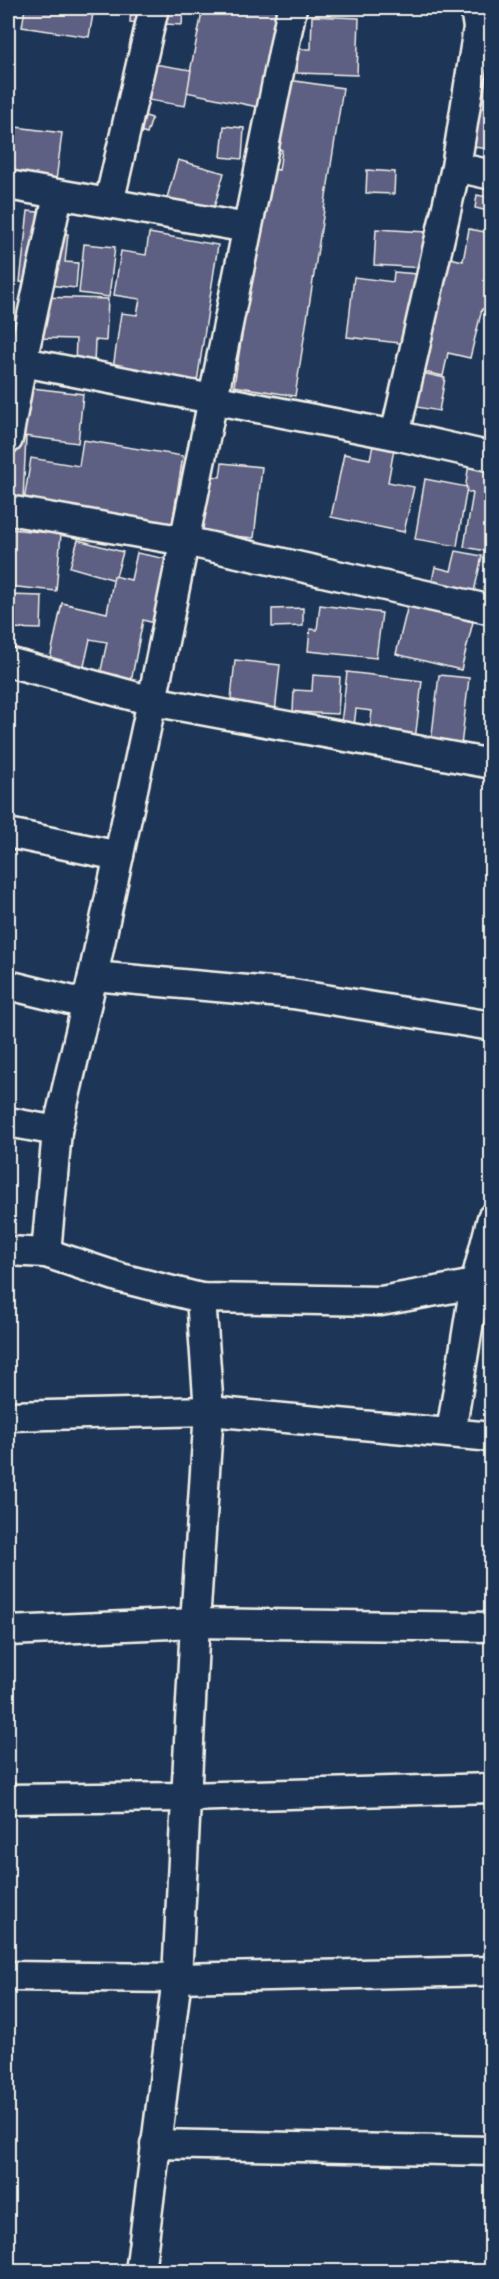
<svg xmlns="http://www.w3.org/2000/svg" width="499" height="2279" font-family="'Patrick Hand',sans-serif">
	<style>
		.building { fill: #5d5f83; stroke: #f4f1e8; stroke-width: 1.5 }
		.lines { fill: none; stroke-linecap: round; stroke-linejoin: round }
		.minor-casing { stroke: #f4f1e8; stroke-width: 33 }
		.minor { stroke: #1d3557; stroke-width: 28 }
	</style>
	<rect width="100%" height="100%" fill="#1d3557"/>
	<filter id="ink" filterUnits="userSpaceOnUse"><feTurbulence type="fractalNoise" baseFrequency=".0167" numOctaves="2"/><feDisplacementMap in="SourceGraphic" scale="12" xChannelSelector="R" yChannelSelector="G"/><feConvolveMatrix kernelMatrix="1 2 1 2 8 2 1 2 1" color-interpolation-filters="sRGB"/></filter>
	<g filter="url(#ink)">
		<g class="building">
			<path d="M 25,8 L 94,8 L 89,37 L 22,27 Z"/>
			<path d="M 131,8 L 183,8 L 182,25 L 130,22 Z"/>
			<path d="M 203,8 L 279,8 L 258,107 L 186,92 Z"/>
			<path d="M 312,16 L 359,18 L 357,75 L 297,73 L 298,49 L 311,49 Z"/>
			<path d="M 148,63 L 191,70 L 185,106 L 142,99 Z"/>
			<path d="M 474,71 L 492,74 L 490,149 L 465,146 Z"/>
			<path d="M 288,80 L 343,88 L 295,396 L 234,386 L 268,168 L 279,170 L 282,150 L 278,149 Z"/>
			<path d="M 123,109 L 152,118 L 147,134 L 118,126 Z"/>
			<path d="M 8,126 L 62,133 L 55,189 L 13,184 L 15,168 L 8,167 Z"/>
			<path d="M 224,126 L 244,128 L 242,159 L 221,157 Z"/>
			<path d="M 178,160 L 224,173 L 210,221 L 164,208 Z"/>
			<path d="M 367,170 L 395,172 L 394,194 L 366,193 Z"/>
			<path d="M 477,195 L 492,198 L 492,212 L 475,208 Z"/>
			<path d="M 28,211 L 47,213 L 45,232 L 68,234 L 65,262 L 78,263 L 76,288 L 20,282 Z"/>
			<path d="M 492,225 L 492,311 L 482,309 L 470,358 L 448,353 L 443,376 L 421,371 L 446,257 L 463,261 L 469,229 L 490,233 Z"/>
			<path d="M 376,229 L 427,232 L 425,268 L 374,265 Z"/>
			<path d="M 149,233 L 218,245 L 197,382 L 112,376 L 121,313 L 137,315 L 140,299 L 114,295 L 121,251 L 146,255 Z"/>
			<path d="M 84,244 L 115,247 L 109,297 L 79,293 Z"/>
			<path d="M 394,272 L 417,274 L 408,344 L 347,337 L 354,277 L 393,282 Z"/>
			<path d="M 40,297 L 108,299 L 106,341 L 95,340 L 94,364 L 75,364 L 76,339 L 38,338 Z"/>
			<path d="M 413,371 L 445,378 L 439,411 L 406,405 Z"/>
			<path d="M 15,386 L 83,394 L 78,443 L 8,434 Z"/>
			<path d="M 8,436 L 26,437 L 23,499 L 8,498 Z"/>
			<path d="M 83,440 L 183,456 L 171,531 L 23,507 L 31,458 L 79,466 Z"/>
			<path d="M 373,445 L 394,449 L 388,482 L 414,487 L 404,532 L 331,517 L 344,454 L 370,459 Z"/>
			<path d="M 222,463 L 262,467 L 254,538 L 193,532 L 200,475 L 220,477 Z"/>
			<path d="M 469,463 L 492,467 L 492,552 L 464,547 L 473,493 L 465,491 Z"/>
			<path d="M 425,479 L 467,487 L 457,546 L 415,539 Z"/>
			<path d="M 10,529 L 61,534 L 56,591 L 8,586 Z"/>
			<path d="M 78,540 L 123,552 L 115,580 L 70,567 Z"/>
			<path d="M 456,551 L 482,556 L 472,601 L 430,591 L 435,567 L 451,571 Z"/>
			<path d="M 137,553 L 167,559 L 154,623 L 143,620 L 131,682 L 100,675 L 107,642 L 90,639 L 84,666 L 50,659 L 62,603 L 107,613 L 114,576 L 131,580 Z"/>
			<path d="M 8,595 L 42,596 L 41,629 L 8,628 Z"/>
			<path d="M 320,605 L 382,613 L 376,658 L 308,651 L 310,629 L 317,630 Z"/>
			<path d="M 408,605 L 473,622 L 461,670 L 396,654 Z"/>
			<path d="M 303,608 L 303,626 L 272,627 L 272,609 Z"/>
			<path d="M 235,660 L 280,665 L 275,713 L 230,708 Z"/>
			<path d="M 347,672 L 422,681 L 415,740 L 369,735 L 372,711 L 356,709 L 353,735 L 340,733 Z"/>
			<path d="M 313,675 L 340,677 L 338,714 L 293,712 L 294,690 L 312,691 Z"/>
			<path d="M 439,675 L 469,678 L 461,746 L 431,743 Z"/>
		</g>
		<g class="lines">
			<defs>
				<g id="minor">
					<path d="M 456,167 L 492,175"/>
					<path d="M 8,185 L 247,228"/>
					<path d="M 109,203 L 154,8"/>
					<path d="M 8,359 L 395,435 L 492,457"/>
					<path d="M 395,435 L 456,167 L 478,28 L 475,8"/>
					<path d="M 8,439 L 22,362 L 58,195"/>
					<path d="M 8,510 L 185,541 L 492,610"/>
					<path d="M 8,662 L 152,701 L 492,764"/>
					<path d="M 8,833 L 119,856"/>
					<path d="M 93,976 L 293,994 L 492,1026"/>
					<path d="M 8,985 L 86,1004"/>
					<path d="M 8,1122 L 57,1131"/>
					<path d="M 8,1251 L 46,1253 L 121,1278 L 201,1298 L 381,1301 L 475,1284 L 492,1287"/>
					<path d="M 46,1253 L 57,1131 L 93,976 L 152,701 L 292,8"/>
					<path d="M 8,1416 L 209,1411 L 492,1437"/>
					<path d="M 451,1432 L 475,1284 L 492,1218"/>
					<path d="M 8,1631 L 195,1623 L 492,1627"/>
					<path d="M 8,1799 L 186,1797 L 492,1788"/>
					<path d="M 8,1976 L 177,1978 L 492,1971"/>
					<path d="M 155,2144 L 492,2151"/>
					<path d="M 140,2272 L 177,1978 L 195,1623 L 209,1411 L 201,1298"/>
				</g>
			</defs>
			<use href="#minor" class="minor-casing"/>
			<use href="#minor" class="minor"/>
		</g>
	</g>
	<rect width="499" height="2279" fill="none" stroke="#1d3557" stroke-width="30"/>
	<rect x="15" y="15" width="469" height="2249" fill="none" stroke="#f4f1e8" stroke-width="2" filter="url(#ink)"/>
</svg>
